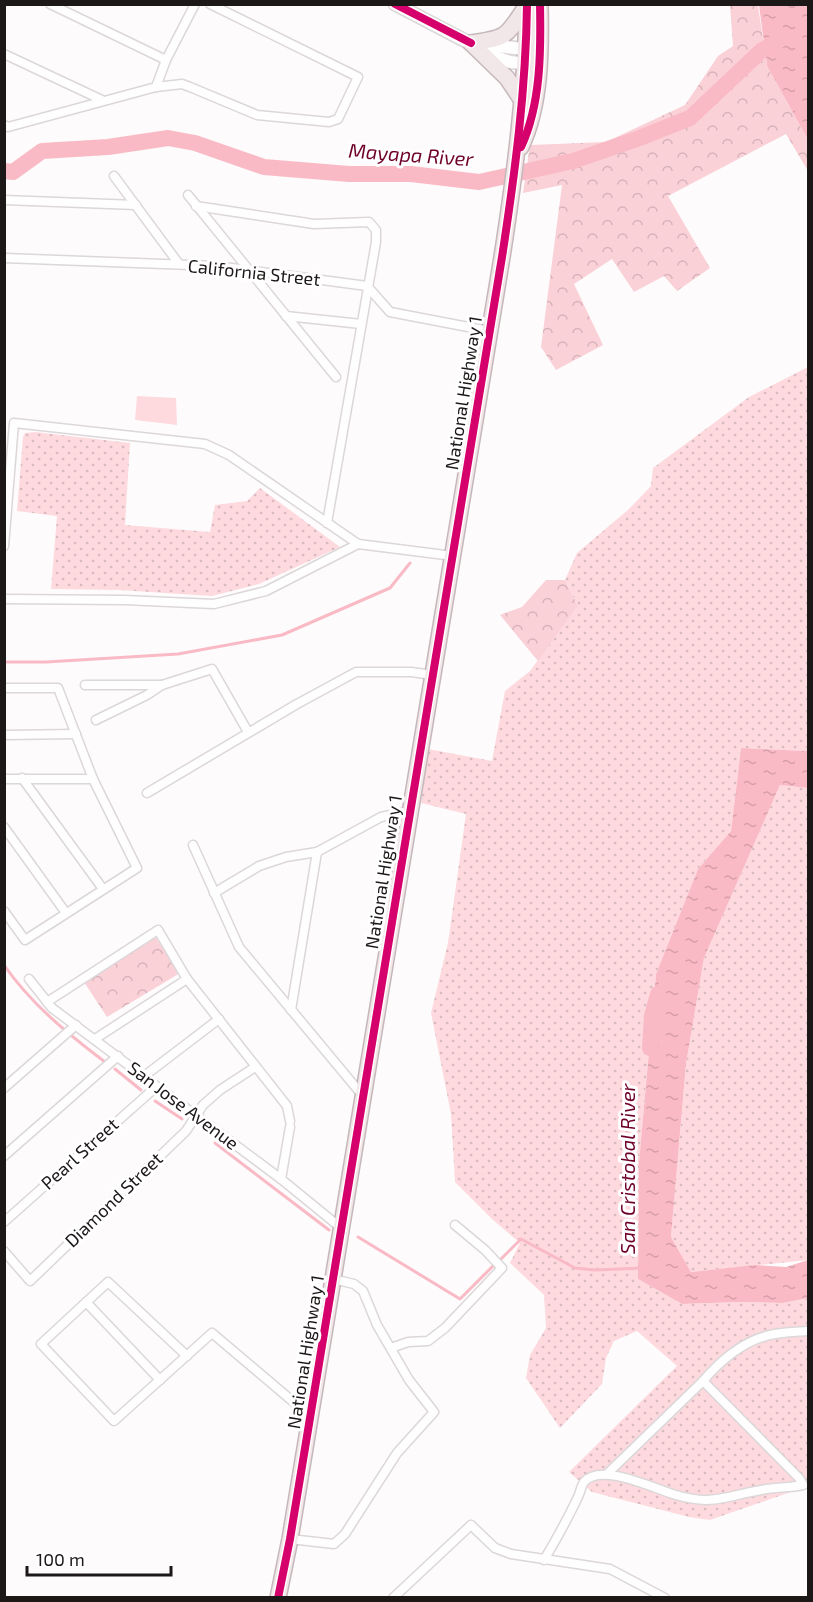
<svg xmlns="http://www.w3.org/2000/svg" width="813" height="1602" font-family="'Exo 2',sans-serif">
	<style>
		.grass { fill: url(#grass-dots) }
		.forest { fill: url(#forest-crowns) }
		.park { fill: #fedadf }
		.water { fill: url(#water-ripples) }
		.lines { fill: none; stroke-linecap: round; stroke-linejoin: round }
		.stream { stroke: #fabac5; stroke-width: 3 }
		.river { stroke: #fabac5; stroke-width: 16 }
		.street-casing { stroke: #dcd7d8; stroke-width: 11 }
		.secondary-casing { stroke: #dcd7d8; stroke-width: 15 }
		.highway-casing { stroke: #c5b7ba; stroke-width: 18 }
		.street { stroke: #fffeff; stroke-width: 8 }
		.secondary { stroke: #fffeff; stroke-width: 12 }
		.highway { stroke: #f2e7e8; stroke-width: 15 }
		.cycleway-casing { stroke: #fff; stroke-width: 11 }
		.cycleway { stroke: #d6006c; stroke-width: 8 }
		.labels { text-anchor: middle; stroke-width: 6; stroke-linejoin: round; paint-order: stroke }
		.street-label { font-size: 18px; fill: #1d1818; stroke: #fff }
		.water-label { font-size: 20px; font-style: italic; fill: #6f002a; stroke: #fff }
	</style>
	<defs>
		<pattern id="grass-dots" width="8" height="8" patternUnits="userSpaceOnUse" patternTransform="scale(1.5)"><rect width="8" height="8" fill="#fedadf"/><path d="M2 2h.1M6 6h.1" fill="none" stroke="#d9babf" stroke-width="1.8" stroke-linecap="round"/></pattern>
		<pattern id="forest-crowns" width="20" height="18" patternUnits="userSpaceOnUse" patternTransform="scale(1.5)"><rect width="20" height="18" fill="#fbd1d8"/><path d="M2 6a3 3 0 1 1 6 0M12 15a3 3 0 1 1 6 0" fill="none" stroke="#d7b3b9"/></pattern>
		<pattern id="water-ripples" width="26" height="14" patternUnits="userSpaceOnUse" patternTransform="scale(1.5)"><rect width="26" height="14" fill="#fabac5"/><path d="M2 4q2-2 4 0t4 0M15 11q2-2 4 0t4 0" fill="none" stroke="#d69fa8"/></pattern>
	</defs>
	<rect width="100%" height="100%" fill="#fdfbfc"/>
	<g class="grass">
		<path d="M 808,367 L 808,751 L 741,748 L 731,831 L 698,869 L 656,974 L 639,1162 L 638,1279 L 682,1304 L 739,1302 L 783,1303 L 808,1298 L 808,1486 L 710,1520 L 689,1517 L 592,1492 L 569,1472 L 677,1366 L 637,1331 L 614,1341 L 606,1358 L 602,1384 L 560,1428 L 526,1378 L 530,1355 L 546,1328 L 544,1295 L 510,1263 L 520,1243 L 492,1219 L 455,1182 L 451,1114 L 431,1013 L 448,943 L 466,814 L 421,803 L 428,749 L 492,761 L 505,691 L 530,671 L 578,606 L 565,580 L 577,553 L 628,510 L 651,486 L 653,468 L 749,397 Z"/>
		<path d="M 35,432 L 130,443 L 125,525 L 210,532 L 215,505 L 247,501 L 260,488 L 340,547 L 259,584 L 212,596 L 119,590 L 51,589 L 57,516 L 17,511 L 23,437 L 25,433 Z"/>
		<path d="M 780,785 L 808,788 L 808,1260 L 691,1272 L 671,1237 L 686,1064 L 704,958 Z"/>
	</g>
	<g class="forest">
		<path d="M 730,5 L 758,5 L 767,66 L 808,140 L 808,171 L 786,134 L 668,196 L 710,268 L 677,291 L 664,276 L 634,292 L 612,259 L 574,284 L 603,345 L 556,370 L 541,347 L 562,185 L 523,193 L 530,145 L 606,142 L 685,105 L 718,56 L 733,46 Z"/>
		<path d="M 546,580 L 565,580 L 578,606 L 538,661 L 500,615 L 522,607 Z"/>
		<path d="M 154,935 L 180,973 L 107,1017 L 84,982 Z"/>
	</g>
	<path class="park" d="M 137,396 L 176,398 L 177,425 L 135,420 Z"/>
	<g class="water">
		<path d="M 759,5 L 808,5 L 808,140 L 767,66 Z"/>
		<path d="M 741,748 L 808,751 L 808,788 L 780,785 L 704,958 L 686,1064 L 671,1237 L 691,1272 L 755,1265 L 786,1267 L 808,1260 L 808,1298 L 783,1303 L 739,1302 L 682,1304 L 638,1279 L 639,1162 L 656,974 L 698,869 L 731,831 Z"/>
	</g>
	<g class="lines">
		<g class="stream">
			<path d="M 4,662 L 46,662 L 178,654 L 282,635 L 390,588 L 410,563"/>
			<path d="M 4,965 C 31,1004 68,1034 105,1062"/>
			<path d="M 115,1069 L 141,1090"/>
			<path d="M 155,1101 L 182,1119"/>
			<path d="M 215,1143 L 329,1230"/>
			<path d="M 358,1237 L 460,1299 L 494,1265"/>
			<path d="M 501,1259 L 521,1239 L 575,1268 L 595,1270 L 642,1268"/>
		</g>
		<g class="river">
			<path d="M 4,171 L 13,172 L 42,151 L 108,147 L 168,138 L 195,143 L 264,167 L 349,174 L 411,174 L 479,182 L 573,161 L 637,139 L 690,118 L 761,51 L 783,38"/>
			<path d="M 650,1048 L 652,1016 L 658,994"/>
		</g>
		<defs>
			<g id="street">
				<path d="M 50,4 L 166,60"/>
				<path d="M 4,54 L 102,100"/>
				<path d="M 156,87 L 182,84 L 190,87 L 257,115 L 329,122 L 338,119 L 358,77 L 210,4"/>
				<path d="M 4,125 L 8,127 L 156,87 L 166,60 L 195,4"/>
				<path d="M 114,176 L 179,264"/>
				<path d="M 188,195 L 336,377"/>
				<path d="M 4,200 L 136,205"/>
				<path d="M 196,206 L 314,224 L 369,222 L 376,230 L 376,242 L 327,523"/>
				<path d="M 4,258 L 217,266 L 367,286 L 390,312 L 489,331"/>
				<path d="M 286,316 L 361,324"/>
				<path d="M 4,546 L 14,423 L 205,444 L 229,455 L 358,544 L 453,556"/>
				<path d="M 4,599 L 124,600 L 214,604 L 266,591 L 358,544"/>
				<path d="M 85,685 L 162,685"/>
				<path d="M 4,688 L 58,688 L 93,779 L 137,868 L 25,940 L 4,911"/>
				<path d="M 96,720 L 147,695 L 162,685 L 212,669 L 248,732"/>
				<path d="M 4,735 L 76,734"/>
				<path d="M 22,778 L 103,889"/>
				<path d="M 4,779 L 93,779"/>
				<path d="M 147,793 L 297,704 L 356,672 L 411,672 L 433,675"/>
				<path d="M 4,827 L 66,913"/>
				<path d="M 193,845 L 239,947 L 363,1096"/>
				<path d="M 214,893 L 259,866 L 286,857 L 317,852 L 381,817 L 409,811"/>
				<path d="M 29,979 L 52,1008 L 281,1179 L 341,1228"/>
				<path d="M 47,1002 L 158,930 L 187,979 L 287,1106 L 290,1121"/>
				<path d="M 291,1010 L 317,852"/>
				<path d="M 95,1039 L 187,979"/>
				<path d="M 143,1077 L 219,1019"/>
				<path d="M 4,1088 L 76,1025"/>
				<path d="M 4,1156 L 118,1056"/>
				<path d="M 281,1179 L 290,1127"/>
				<path d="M 4,1222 L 156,1087"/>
				<path d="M 4,1251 L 30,1281 L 186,1131 L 203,1105 L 220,1090 L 255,1067"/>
				<path d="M 86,1302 L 160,1380"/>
				<path d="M 391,1348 L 408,1342 L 428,1341 L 445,1328 L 502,1268 L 485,1250 L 455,1225"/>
				<path d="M 187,1356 L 108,1282 L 41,1344 L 114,1421 L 212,1333 L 310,1416"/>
				<path d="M 608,1473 L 703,1381 C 719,1362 742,1342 766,1336 C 780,1332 795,1332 808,1331"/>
				<path d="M 290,1539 L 334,1544 L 345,1534 L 397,1453 L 434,1412 L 409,1380 L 377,1325 L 363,1291 L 354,1284 L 333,1279"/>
				<path d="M 544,1560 C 556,1540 567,1520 577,1499 C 580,1494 581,1486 584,1482 C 601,1462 655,1489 676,1495 C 713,1506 726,1496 761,1490 C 775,1487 789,1488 803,1485 L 799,1478 L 703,1381"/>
				<path d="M 393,1598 L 471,1525 L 495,1548 L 511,1554 L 610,1569 L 665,1598"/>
			</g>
			<g id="secondary">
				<path d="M 395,4 L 498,58 L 510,62 L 533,64"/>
				<path d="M 481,44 L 532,50"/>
			</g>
			<g id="highway">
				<path d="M 471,43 L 507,78 L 521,99"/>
				<path d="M 471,43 C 509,38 506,36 527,5"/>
				<path d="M 521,147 C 541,104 541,51 540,4"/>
				<path d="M 278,1598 L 290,1539 L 502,257 C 515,173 526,89 527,4"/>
			</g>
		</defs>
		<use href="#street" class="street-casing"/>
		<use href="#secondary" class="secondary-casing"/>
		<use href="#highway" class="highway-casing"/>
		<use href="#street" class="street"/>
		<use href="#secondary" class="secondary"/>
		<use href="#highway" class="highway"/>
		<defs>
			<g id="cycleway">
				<path d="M 395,4 L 471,43"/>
				<path d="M 521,147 C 541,104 541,51 540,4"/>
				<path d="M 278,1598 L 290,1539 L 502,257 C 515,173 526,89 527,4"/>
			</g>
		</defs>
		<use href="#cycleway" class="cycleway-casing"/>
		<use href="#cycleway" class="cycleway"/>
	</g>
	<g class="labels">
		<g class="street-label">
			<text transform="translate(254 273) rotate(6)" y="6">California Street</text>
			<text transform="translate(464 393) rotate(-81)" y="6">National Highway 1</text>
			<text transform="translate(384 872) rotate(-81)" y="6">National Highway 1</text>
			<text transform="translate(183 1106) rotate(37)" y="6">San Jose Avenue</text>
			<text transform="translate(80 1154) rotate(-42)" y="6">Pearl Street</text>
			<text transform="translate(114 1200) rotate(-44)" y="6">Diamond Street</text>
			<text transform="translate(306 1352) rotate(-81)" y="6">National Highway 1</text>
		</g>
		<g class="water-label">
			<text transform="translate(411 155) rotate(4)" y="7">Mayapa River</text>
			<text transform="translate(628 1169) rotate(-90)" y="7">San Cristobal River</text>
		</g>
	</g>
	<rect width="813" height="1602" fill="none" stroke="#1d1818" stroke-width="12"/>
	<path d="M27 1566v9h144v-9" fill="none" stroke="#1d1818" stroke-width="3"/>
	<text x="36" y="1566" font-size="18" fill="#1d1818" stroke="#ffffff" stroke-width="4.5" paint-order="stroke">100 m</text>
</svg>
